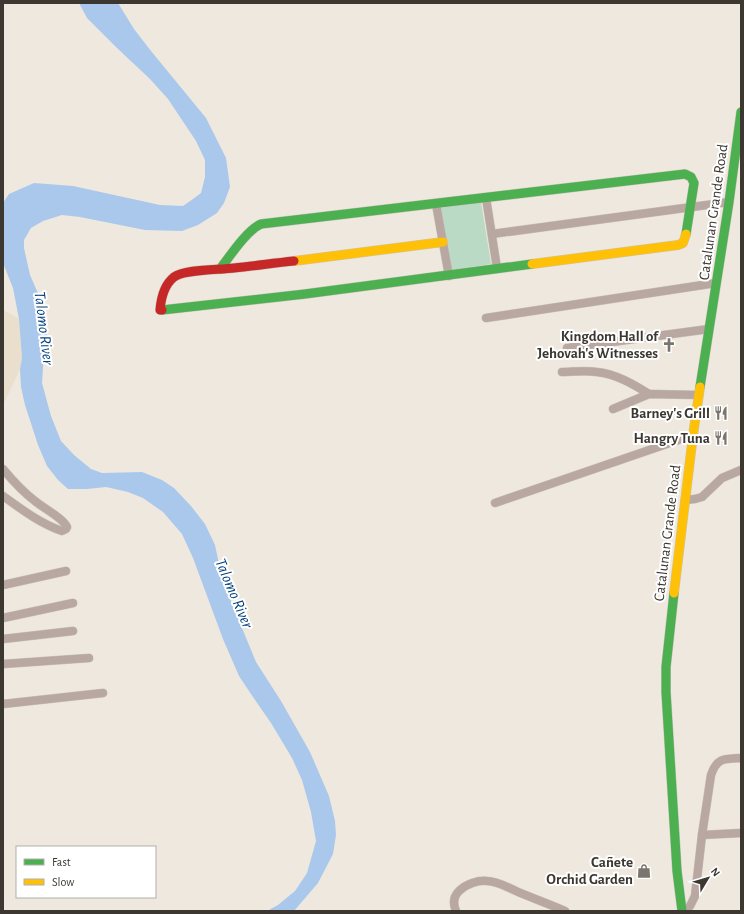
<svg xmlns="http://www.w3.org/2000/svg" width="744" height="914" font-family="'Alegreya Sans',sans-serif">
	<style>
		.built { fill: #eadecd }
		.green { fill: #badac5 }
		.water { fill: #aac8ec }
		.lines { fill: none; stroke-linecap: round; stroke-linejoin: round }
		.street-casing { stroke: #cac4bd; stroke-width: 9 }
		.fast-casing { stroke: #cac4bd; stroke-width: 10 }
		.slow-casing { stroke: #cac4bd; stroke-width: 10 }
		.jam-casing { stroke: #cac4bd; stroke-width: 10 }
		.street { stroke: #b9a7a2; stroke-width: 8 }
		.fast { stroke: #4caf50; stroke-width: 9 }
		.slow { stroke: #ffc107; stroke-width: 9 }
		.jam { stroke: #c62828; stroke-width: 9 }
		.labels { text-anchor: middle; stroke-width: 4; stroke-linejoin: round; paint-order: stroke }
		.street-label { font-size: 15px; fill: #3c3730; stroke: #fff }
		.poi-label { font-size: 15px; font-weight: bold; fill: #3c3730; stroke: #fff; text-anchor: end }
		.water-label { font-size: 16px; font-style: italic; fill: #03417e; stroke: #fff }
	</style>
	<rect width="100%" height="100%" fill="#efe8de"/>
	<path class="built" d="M 3,310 L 19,319 L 22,358 L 20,369 L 3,405 Z"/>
	<path class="green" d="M 481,202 L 491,264 L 451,270 L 440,208 Z"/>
	<path class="water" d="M 79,3 L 118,3 L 134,29 L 151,51 L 206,118 L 226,158 L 230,187 L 224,203 L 217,213 L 198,225 L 182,231 L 145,230 L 80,217 L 62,215 L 43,221 L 31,228 L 24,240 L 24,248 L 30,275 L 44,307 L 47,334 L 44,352 L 42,383 L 51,416 L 61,441 L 74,455 L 91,469 L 102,473 L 142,472 L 162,480 L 174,488 L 191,506 L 205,524 L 215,545 L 222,578 L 228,594 L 256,662 L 281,701 L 310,752 L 329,796 L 335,821 L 336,835 L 333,854 L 318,883 L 294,911 L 267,911 L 278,905 L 295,891 L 307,873 L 316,841 L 311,812 L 302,780 L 292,758 L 271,723 L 253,697 L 239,676 L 223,639 L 193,558 L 182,534 L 163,512 L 143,498 L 128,492 L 106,487 L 87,489 L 68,489 L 58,480 L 47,466 L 38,445 L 25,405 L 21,387 L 20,369 L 22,358 L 19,319 L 13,288 L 3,263 L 3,203 L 9,194 L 34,183 L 73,186 L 160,205 L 183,206 L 193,199 L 201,193 L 205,177 L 205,160 L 196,141 L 168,99 L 150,79 L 117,48 L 87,18 Z"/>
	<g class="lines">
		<defs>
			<g id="street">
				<path d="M 486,198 L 497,268"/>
				<path d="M 436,204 L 449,276"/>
				<path d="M 492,234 L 729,202"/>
				<path d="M 486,318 L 716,283"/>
				<path d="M 567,348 L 709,329"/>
				<path d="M 562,372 C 573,372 585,370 597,372 C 616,374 633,384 649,394"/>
				<path d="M 613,409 L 649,394 L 699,395"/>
				<path d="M 3,469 C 13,481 23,492 35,501 C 43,508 63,518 67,527 L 66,529 L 62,531 C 41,524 21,509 3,496"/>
				<path d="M 685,500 L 695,499 L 702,497 L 722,478 L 741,470"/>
				<path d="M 495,503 L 693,435"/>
				<path d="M 3,585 L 66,571"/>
				<path d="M 3,618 L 73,603"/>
				<path d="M 3,639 L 73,631"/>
				<path d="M 3,664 L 89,658"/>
				<path d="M 3,704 L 103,693"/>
				<path d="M 702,835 L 741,833"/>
				<path d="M 456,911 C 453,904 453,897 459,891 C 466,884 478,880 487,881 C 497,881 507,887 516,891 C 532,898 549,904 565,911"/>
				<path d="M 684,911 L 690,906 L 695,896 L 702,835 L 711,775 C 717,757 725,759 741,758"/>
			</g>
			<g id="fast">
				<path d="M 220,269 C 230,256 247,230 261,224 L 685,174 L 691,177 L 694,183 L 686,234"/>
				<path d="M 162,310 L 305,294 L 532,264"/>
				<path d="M 700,387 L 729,202 L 741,112"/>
				<path d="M 674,593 L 666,667 L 666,692 L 677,871 L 682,911"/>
			</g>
			<g id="slow">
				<path d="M 294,261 L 443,242"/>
				<path d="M 532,264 L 678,245 L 683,243 L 686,234"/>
				<path d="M 674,593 L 693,435 L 700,387"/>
			</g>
			<path id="jam" d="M 162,310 L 160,310 C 161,298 164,285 174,277 C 185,269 219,270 234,268 C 254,266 274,263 294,261"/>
		</defs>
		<use href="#street" class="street-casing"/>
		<use href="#fast" class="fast-casing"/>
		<use href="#slow" class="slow-casing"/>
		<use href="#jam" class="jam-casing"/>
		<use href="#street" class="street"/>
		<use href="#fast" class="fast"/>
		<use href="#slow" class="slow"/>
		<use href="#jam" class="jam"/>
	</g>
	<defs>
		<symbol id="church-bare" viewBox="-9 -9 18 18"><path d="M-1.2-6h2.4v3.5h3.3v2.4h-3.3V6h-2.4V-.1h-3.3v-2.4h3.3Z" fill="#7b756d" stroke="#fff" stroke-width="2.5" paint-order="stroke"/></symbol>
		<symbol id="restaurant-bare" viewBox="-9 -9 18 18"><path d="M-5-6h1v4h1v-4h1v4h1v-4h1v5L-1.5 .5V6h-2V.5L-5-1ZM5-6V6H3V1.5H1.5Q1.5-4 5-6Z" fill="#7b756d" stroke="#fff" stroke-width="2.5" paint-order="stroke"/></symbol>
		<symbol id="shop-bare" viewBox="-9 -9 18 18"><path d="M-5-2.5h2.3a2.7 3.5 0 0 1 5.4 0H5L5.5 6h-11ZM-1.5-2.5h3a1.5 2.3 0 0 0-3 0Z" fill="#7b756d" stroke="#fff" stroke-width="2.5" paint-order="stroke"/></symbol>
	</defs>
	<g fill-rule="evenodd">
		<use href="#church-bare" x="659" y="335" width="20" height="20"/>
		<use href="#restaurant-bare" x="711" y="403" width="20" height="20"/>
		<use href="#restaurant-bare" x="711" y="428" width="20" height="20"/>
		<use href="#shop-bare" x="634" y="861" width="20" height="20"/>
	</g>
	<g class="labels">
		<g class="street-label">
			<text transform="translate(713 212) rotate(-82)" y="5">Catalunan Grande Road</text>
			<text transform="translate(667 533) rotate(-83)" y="5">Catalunan Grande Road</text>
		</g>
		<g class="poi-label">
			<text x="658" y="341">Kingdom Hall of<tspan x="658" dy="17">Jehovah's Witnesses</tspan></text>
			<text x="710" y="418">Barney's Grill</text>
			<text x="710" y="443">Hangry Tuna</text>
			<text x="633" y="867">Cañete<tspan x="633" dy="17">Orchid Garden</tspan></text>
		</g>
		<g class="water-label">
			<text transform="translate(45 328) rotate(83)" y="6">Talomo River</text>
			<text transform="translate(235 593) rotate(67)" y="6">Talomo River</text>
		</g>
	</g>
	<rect width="744" height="914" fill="none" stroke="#3c3730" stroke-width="8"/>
	<rect x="16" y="846" width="140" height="52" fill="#ffffff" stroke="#b1afac"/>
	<rect x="24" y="859" width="20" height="6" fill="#4caf50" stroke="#b1afac"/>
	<text x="52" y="866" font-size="12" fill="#3c3730">Fast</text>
	<rect x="24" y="879" width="20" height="6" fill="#ffc107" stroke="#b1afac"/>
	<text x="52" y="886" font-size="12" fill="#3c3730">Slow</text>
	<g transform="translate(708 878) rotate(52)" stroke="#ffffff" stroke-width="3" paint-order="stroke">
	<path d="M0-3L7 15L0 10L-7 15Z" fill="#3c3730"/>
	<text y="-6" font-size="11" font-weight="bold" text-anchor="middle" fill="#3c3730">N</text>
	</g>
</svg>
